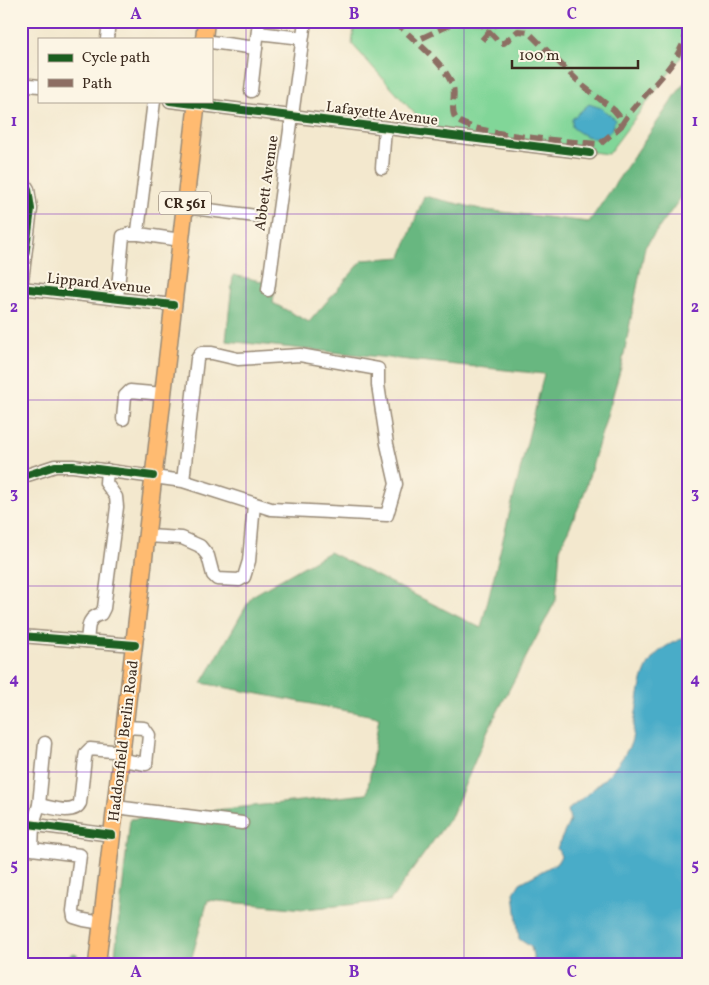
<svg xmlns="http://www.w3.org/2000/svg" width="709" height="985" font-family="Vollkorn,serif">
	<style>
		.green { fill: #81d698; stroke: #5e805b }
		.forest { fill: #68b780; stroke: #52704f }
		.water { fill: #49acc8; stroke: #426b73 }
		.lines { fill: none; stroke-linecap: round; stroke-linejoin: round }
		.minor-casing { stroke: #978976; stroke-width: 15 }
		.major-casing { stroke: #978976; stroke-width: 19 }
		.minor { stroke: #fff; stroke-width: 12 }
		.major { stroke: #ffbb71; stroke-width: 16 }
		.quiet { stroke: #8d6e63; stroke-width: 6; stroke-dasharray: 12 6; stroke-linecap: butt }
		.cycleway-casing { stroke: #fcf5e5; stroke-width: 11 }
		.cycleway { stroke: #1b5e20; stroke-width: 8 }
		.grid { fill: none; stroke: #7b2cbf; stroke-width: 1; stroke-opacity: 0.55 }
		.labels { text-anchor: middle; stroke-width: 4; stroke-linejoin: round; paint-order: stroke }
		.shield { fill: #fcf5e5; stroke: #75675a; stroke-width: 1 }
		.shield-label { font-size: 14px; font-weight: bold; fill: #3b2a1e }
		.street-label { font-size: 15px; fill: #3b2a1e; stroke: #fcf5e5 }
		.neatline { fill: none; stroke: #7b2cbf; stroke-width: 2 }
		.grid-label { font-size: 16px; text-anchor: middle; font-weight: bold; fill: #7b2cbf }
	</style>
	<rect width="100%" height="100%" fill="#fcf5e5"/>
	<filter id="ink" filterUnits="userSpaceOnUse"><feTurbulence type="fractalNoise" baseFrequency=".02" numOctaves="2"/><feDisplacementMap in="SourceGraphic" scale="10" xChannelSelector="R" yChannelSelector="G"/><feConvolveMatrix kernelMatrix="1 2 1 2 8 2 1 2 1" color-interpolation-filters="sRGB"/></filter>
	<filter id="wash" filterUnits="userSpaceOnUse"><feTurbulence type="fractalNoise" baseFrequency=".0096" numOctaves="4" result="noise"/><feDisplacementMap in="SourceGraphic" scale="20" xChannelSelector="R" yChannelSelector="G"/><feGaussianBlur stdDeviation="1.12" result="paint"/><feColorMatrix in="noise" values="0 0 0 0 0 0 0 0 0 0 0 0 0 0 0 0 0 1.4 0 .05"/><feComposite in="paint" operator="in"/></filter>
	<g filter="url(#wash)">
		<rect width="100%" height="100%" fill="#f3e8ce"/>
		<path class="green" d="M 355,21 L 688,21 L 688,48 L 608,154 L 431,132 L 352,44 Z"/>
		<g class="forest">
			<path d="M 688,77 L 688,188 L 645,247 L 622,364 L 583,497 L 560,549 L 556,600 L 488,730 L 452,815 L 390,901 L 304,909 L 208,900 L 190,964 L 114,964 L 130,819 L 367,794 L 379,717 L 202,683 L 252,596 L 329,552 L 481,628 L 544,374 L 226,341 L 233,275 L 275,284 L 273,303 L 309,322 L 363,260 L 401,257 L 424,196 L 485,210 L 589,222 Z"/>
			<path d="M 73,953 L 77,954 L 76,964 L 57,964 Z"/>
		</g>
		<g class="water">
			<path d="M 589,104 L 601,108 L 615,119 C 610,145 588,141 572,127 L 572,119 Z"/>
			<path d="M 688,637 L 688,964 L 535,964 L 531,947 L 519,939 L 514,893 L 520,883 L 557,863 L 561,856 L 557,848 L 570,820 L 568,810 C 590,792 616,772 629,747 C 633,740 633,731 634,724 C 642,681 640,651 688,637 Z"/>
		</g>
	</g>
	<g filter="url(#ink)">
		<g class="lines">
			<defs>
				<g id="minor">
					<path d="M 258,33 L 302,38"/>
					<path d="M 107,39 L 109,21"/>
					<path d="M 211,42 L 256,48"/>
					<path d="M 21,84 L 39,86"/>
					<path d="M 251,91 L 259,21"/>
					<path d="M 154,101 L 138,231 L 139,234 L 181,240"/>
					<path d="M 170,101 L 590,153"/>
					<path d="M 382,168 L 385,128"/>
					<path d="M 21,178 L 28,189 L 31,209 L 21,288 L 173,305"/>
					<path d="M 185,207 L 256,216"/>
					<path d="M 268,290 L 305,21"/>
					<path d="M 117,298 L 123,236 L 129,234 L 139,234"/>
					<path d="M 123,419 L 125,396 L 130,391 L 163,394"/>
					<path d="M 21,477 L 55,466 L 73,466 L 183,481 L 271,509 L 387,515 L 396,484 L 387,444 L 378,385 L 378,369 L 300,355 L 238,359 L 212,353 L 201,353 L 197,359 L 183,481"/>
					<path d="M 147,536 L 182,538 L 200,546 L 208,556 L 213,575 L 217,579 L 239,580 L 244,577 L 249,561 L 254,504"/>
					<path d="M 21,636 L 135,645"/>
					<path d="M 87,641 C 89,628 86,618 101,614 L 104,608 L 117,507 L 116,497 L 106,483 L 107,470"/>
					<path d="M 122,760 L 146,764 L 149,735 L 144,728 L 125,727"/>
					<path d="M 39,805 L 45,743"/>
					<path d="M 116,807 L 242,823"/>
					<path d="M 21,823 L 112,835"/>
					<path d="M 102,923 L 84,920 L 74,917 L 73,911 L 80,855 L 32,849 L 33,824 L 39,805 C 50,807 74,816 80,803 L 85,758 L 86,753 L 90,749 L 123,752"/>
				</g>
				<g id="major">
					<path d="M 204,39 L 206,21"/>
					<path d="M 97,964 L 197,101"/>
				</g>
			</defs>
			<use href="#minor" class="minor-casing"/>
			<use href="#major" class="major-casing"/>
			<use href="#minor" class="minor"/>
			<use href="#major" class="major"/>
			<g class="quiet">
				<path d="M 395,21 C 412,40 445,62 453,87 C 456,97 449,112 457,120 C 473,135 574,142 600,144 L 621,126 L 619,116 L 614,110 L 583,86 L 528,32 L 518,31 L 504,43 L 500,43 L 479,21"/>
				<path d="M 422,38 L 458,21"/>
				<path d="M 482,40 L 498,21"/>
				<path d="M 621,126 C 641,92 679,70 688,28"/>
			</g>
			<defs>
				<g id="cycleway">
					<path d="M 170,101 L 590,153"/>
					<path d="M 21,178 L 28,189 L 31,209 L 21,288 L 173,305"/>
					<path d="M 21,477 L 55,466 L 73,466 L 153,476"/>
					<path d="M 21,636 L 135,645"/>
					<path d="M 21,823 L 112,835"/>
				</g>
			</defs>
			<use href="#cycleway" class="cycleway-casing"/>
			<use href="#cycleway" class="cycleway"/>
		</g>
	</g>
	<path class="grid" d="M 246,21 L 246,964M 464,21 L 464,964M 21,214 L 688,214M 21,400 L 688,400M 21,586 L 688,586M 21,772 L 688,772"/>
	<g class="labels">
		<rect class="shield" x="159" y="191.5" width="52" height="23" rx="4"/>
		<g class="shield-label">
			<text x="185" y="208">CR 561</text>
		</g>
		<g class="street-label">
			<text transform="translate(382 113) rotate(7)" y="5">Lafayette Avenue</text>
			<text transform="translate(266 183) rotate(-82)" y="5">Abbett Avenue</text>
			<text transform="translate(99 283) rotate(6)" y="5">Lippard Avenue</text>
			<text transform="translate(123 741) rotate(-83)" y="5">Haddonfield Berlin Road</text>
		</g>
	</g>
	<rect width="709" height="985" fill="none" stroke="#fcf5e5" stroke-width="55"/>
	<rect x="38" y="38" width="175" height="65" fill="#fcf5e5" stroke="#afa495"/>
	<rect x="48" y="54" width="25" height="8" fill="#1b5e20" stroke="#afa495"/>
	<text x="82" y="62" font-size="15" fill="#3b2a1e">Cycle path</text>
	<rect x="48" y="79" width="25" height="8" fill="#8d6e63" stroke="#afa495"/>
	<text x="82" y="88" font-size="15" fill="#3b2a1e">Path</text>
	<path d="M512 60v8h126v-8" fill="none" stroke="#3b2a1e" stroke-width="2.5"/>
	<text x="519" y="60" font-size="15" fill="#3b2a1e" stroke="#fcf5e5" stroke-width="4" paint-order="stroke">100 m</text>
	<rect x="28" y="28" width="654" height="930" class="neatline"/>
	<g class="grid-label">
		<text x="136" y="19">A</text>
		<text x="354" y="19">B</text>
		<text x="572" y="19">C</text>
		<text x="14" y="126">1</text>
		<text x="695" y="126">1</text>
		<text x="14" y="312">2</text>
		<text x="695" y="312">2</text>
		<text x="14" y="498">3</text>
		<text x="695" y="498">3</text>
		<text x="14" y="684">4</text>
		<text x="695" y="684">4</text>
		<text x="14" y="870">5</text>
		<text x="695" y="870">5</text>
		<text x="136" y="977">A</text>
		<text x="354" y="977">B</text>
		<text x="572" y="977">C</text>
	</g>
</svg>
